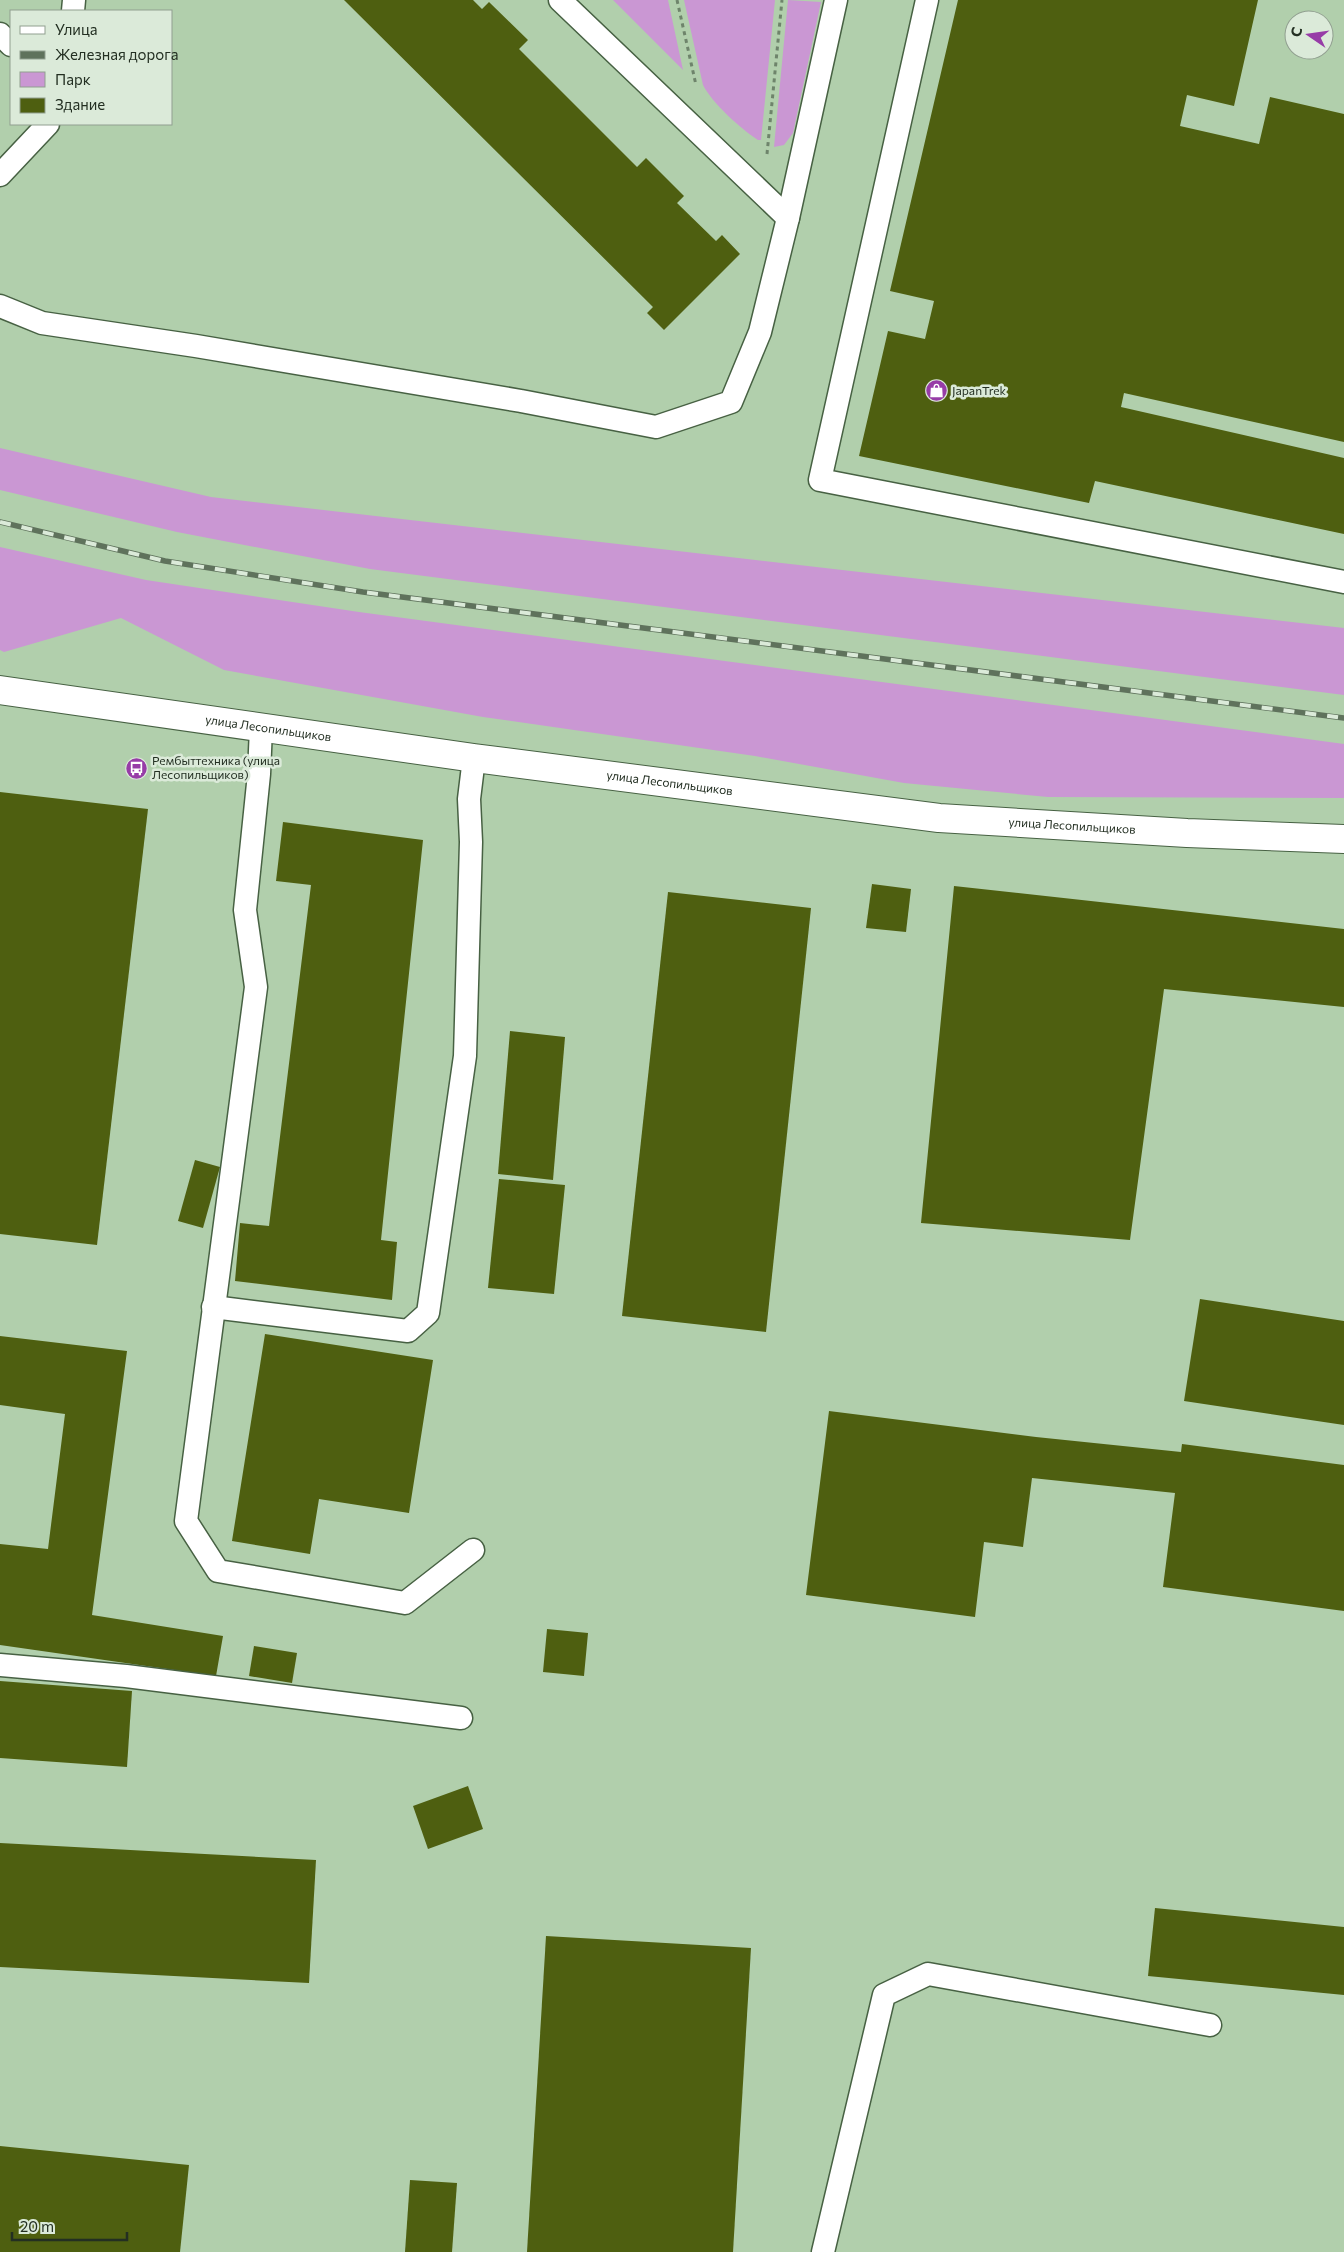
<svg xmlns="http://www.w3.org/2000/svg" width="1344" height="2252" font-family="Commissioner,sans-serif">
	<style>
		.green { fill: #ca97d3 }
		.building { fill: #4e5f10 }
		.lines { fill: none; stroke-linecap: round; stroke-linejoin: round }
		.lane-casing { stroke: #476143; stroke-width: 25 }
		.secondary-casing { stroke: #476143; stroke-width: 30 }
		.path { stroke: #6e846b; stroke-width: 3; stroke-dasharray: 4 4; stroke-linecap: butt }
		.lane { stroke: #fff; stroke-width: 22 }
		.secondary { stroke: #fff; stroke-width: 28 }
		.rail-casing { stroke: #5f725c; stroke-width: 5.5 }
		.rail { stroke: #dbead9; stroke-width: 4; stroke-dasharray: 11; stroke-linecap: butt }
		.labels { text-anchor: middle; stroke-width: 5; stroke-linejoin: round; paint-order: stroke }
		.poi-label { font-size: 12px; fill: #232f22; stroke: #dbead9; text-anchor: start }
		.street-label { font-size: 12px; fill: #232f22; stroke: #dbead9 }
	</style>
	<rect width="100%" height="100%" fill="#b1cfac"/>
	<g class="green">
		<path d="M 613,0 L 668,0 L 683,70 Z"/>
		<path d="M 684,0 L 775,0 L 761,140 L 758,140 C 741,129 712,103 703,85 Z"/>
		<path d="M 788,0 L 821,2 L 793,133 L 784,145 L 774,147 Z"/>
		<path d="M 0,448 L 211,497 L 1344,628 L 1344,695 L 370,569 L 177,532 L 0,490 Z"/>
		<path d="M 0,547 L 146,580 L 359,612 L 1344,744 L 1344,798 L 1048,797 L 904,783 L 755,756 L 483,717 L 224,670 L 121,618 L 4,652 L 0,650 Z"/>
	</g>
	<g class="building">
		<path d="M 344,0 L 473,0 L 482,9 L 489,2 L 528,40 L 519,49 L 637,167 L 646,158 L 684,196 L 677,203 L 716,241 L 722,235 L 740,254 L 664,330 L 647,313 L 653,307 Z"/>
		<path d="M 958,0 L 1258,0 L 1234,106 L 1187,95 L 1180,126 L 1259,144 L 1270,97 L 1344,114 L 1344,442 L 1124,393 L 1121,407 L 1344,458 L 1344,534 L 1095,481 L 1089,503 L 859,456 L 888,331 L 925,339 L 934,301 L 890,291 Z"/>
		<path d="M 0,792 L 148,809 L 97,1245 L 0,1234 Z"/>
		<path d="M 283,822 L 423,840 L 381,1240 L 397,1242 L 392,1300 L 235,1281 L 240,1223 L 269,1226 L 311,885 L 276,881 Z"/>
		<path d="M 872,884 L 911,889 L 906,932 L 866,928 Z"/>
		<path d="M 954,886 L 1344,929 L 1344,1007 L 1164,989 L 1130,1240 L 921,1223 Z"/>
		<path d="M 668,892 L 811,908 L 766,1332 L 622,1316 Z"/>
		<path d="M 510,1031 L 565,1037 L 553,1180 L 498,1174 Z"/>
		<path d="M 195,1160 L 220,1167 L 203,1228 L 178,1221 Z"/>
		<path d="M 499,1179 L 565,1185 L 554,1294 L 488,1288 Z"/>
		<path d="M 1200,1299 L 1344,1321 L 1344,1425 L 1184,1401 Z"/>
		<path d="M 265,1334 L 433,1360 L 409,1513 L 319,1499 L 310,1554 L 232,1541 Z"/>
		<path d="M 0,1336 L 127,1351 L 92,1615 L 223,1636 L 216,1676 L 0,1645 L 0,1544 L 48,1549 L 65,1414 L 0,1405 Z"/>
		<path d="M 829,1411 L 1036,1437 L 1181,1452 L 1182,1444 L 1344,1465 L 1344,1611 L 1163,1587 L 1175,1493 L 1032,1478 L 1023,1547 L 984,1542 L 975,1617 L 806,1595 Z"/>
		<path d="M 547,1629 L 588,1633 L 584,1676 L 543,1672 Z"/>
		<path d="M 254,1646 L 297,1653 L 292,1683 L 249,1676 Z"/>
		<path d="M 0,1681 L 132,1691 L 127,1767 L 0,1758 Z"/>
		<path d="M 468,1786 L 483,1829 L 428,1849 L 413,1806 Z"/>
		<path d="M 0,1843 L 316,1860 L 309,1983 L 0,1967 Z"/>
		<path d="M 1155,1908 L 1344,1927 L 1344,1995 L 1148,1976 Z"/>
		<path d="M 546,1936 L 751,1948 L 733,2252 L 527,2252 Z"/>
		<path d="M 0,2146 L 189,2165 L 180,2252 L 0,2252 Z"/>
		<path d="M 410,2180 L 457,2183 L 452,2252 L 405,2252 Z"/>
	</g>
	<g class="lines">
		<defs>
			<g id="lane">
				<path d="M 560,0 L 788,218"/>
				<path d="M 927,0 L 820,480 L 1344,582"/>
				<path d="M 73,11 L 74,0"/>
				<path d="M 0,34 L 11,45"/>
				<path d="M 0,175 L 48,124"/>
				<path d="M 0,306 L 42,323 L 196,346 L 521,401 L 656,427 L 731,402 L 760,332 L 788,218 L 836,0"/>
				<path d="M 261,728 L 259,774 L 245,910 L 256,987 L 186,1521 L 218,1571 L 405,1603 L 473,1550"/>
				<path d="M 213,1307 L 408,1331 L 428,1313 L 465,1056 L 471,842 L 469,799 L 474,758"/>
				<path d="M 0,1665 L 126,1676 L 461,1718"/>
				<path d="M 823,2252 L 884,1995 L 928,1974 L 1210,2025"/>
			</g>
			<g id="secondary">
				<path id="s1" d="M 0,690 L 474,758 L 939,818 L 1187,833 L 1344,839"/>
			</g>
		</defs>
		<use href="#lane" class="lane-casing"/>
		<use href="#secondary" class="secondary-casing"/>
		<g class="path">
			<path d="M 677,0 L 696,85"/>
			<path d="M 767,154 L 782,0"/>
		</g>
		<use href="#lane" class="lane"/>
		<use href="#secondary" class="secondary"/>
		<defs>
			<path id="rail" d="M 0,522 L 165,561 L 363,592 L 1344,718"/>
		</defs>
		<use href="#rail" class="rail-casing"/>
		<use href="#rail" class="rail"/>
	</g>
	<defs>
		<symbol id="shop-disc" viewBox="-11 -11 22 22"><circle r="9.5" fill="#973ca7" stroke="#dbead9"/><path d="M-5-2.5h2.3a2.7 3.5 0 0 1 5.4 0H5L5.5 6h-11ZM-1.5-2.5h3a1.5 2.3 0 0 0-3 0Z" fill="#fff"/></symbol>
		<symbol id="bus-disc" viewBox="-11 -11 22 22"><circle r="9.5" fill="#973ca7" stroke="#dbead9"/><path d="M-5-6H5V4H4V6H2V4H-2V6H-4V4H-5ZM-3.5-4V0h7V-4ZM-3.5 1.2v1.5H-2V1.2ZM2 1.2v1.5H3.5V1.2Z" fill="#fff"/></symbol>
	</defs>
	<g fill-rule="evenodd">
		<use href="#shop-disc" x="924" y="378" width="25" height="25"/>
		<use href="#bus-disc" x="124" y="756" width="25" height="25"/>
	</g>
	<g class="labels">
		<g class="poi-label">
			<text x="952" y="395">JapanTrek</text>
			<text x="152" y="765">Рембыттехника (улица<tspan x="152" dy="14">Лесопильщиков)</tspan></text>
		</g>
		<g class="street-label">
			<text dy="4" stroke="none"><textPath href="#s1" startOffset="271">улица Лесопильщиков</textPath></text>
			<text dy="4" stroke="none"><textPath href="#s1" startOffset="676">улица Лесопильщиков</textPath></text>
			<text dy="4" stroke="none"><textPath href="#s1" startOffset="1081">улица Лесопильщиков</textPath></text>
		</g>
	</g>
	<rect x="10" y="10" width="162" height="115" fill="#dbead9" stroke="#919f90"/>
	<rect x="20" y="26" width="25" height="8" fill="#ffffff" stroke="#919f90"/>
	<text x="55" y="35" font-size="15" fill="#232f22">Улица</text>
	<rect x="20" y="51" width="25" height="8" fill="#5f725c" stroke="#919f90"/>
	<text x="55" y="60" font-size="15" fill="#232f22">Железная дорога</text>
	<rect x="20" y="72" width="25" height="15" fill="#ca97d3" stroke="#919f90"/>
	<text x="55" y="85" font-size="15" fill="#232f22">Парк</text>
	<rect x="20" y="98" width="25" height="15" fill="#4e5f10" stroke="#919f90"/>
	<text x="55" y="110" font-size="15" fill="#232f22">Здание</text>
	<g transform="translate(1309 35) rotate(283)"><circle r="24" fill="#dbead9" stroke="#919f90"/>
	<path d="M0-4L9 19L0 12L-9 19Z" fill="#973ca7"/>
	<text y="-8" font-size="14" font-weight="bold" text-anchor="middle" fill="#232f22">С</text>
	</g>
	<path d="M12 2232v8h115v-8" fill="none" stroke="#232f22" stroke-width="2.5"/>
	<text x="20" y="2232" font-size="15" fill="#232f22" stroke="#dbead9" stroke-width="4" paint-order="stroke">20 m</text>
</svg>
